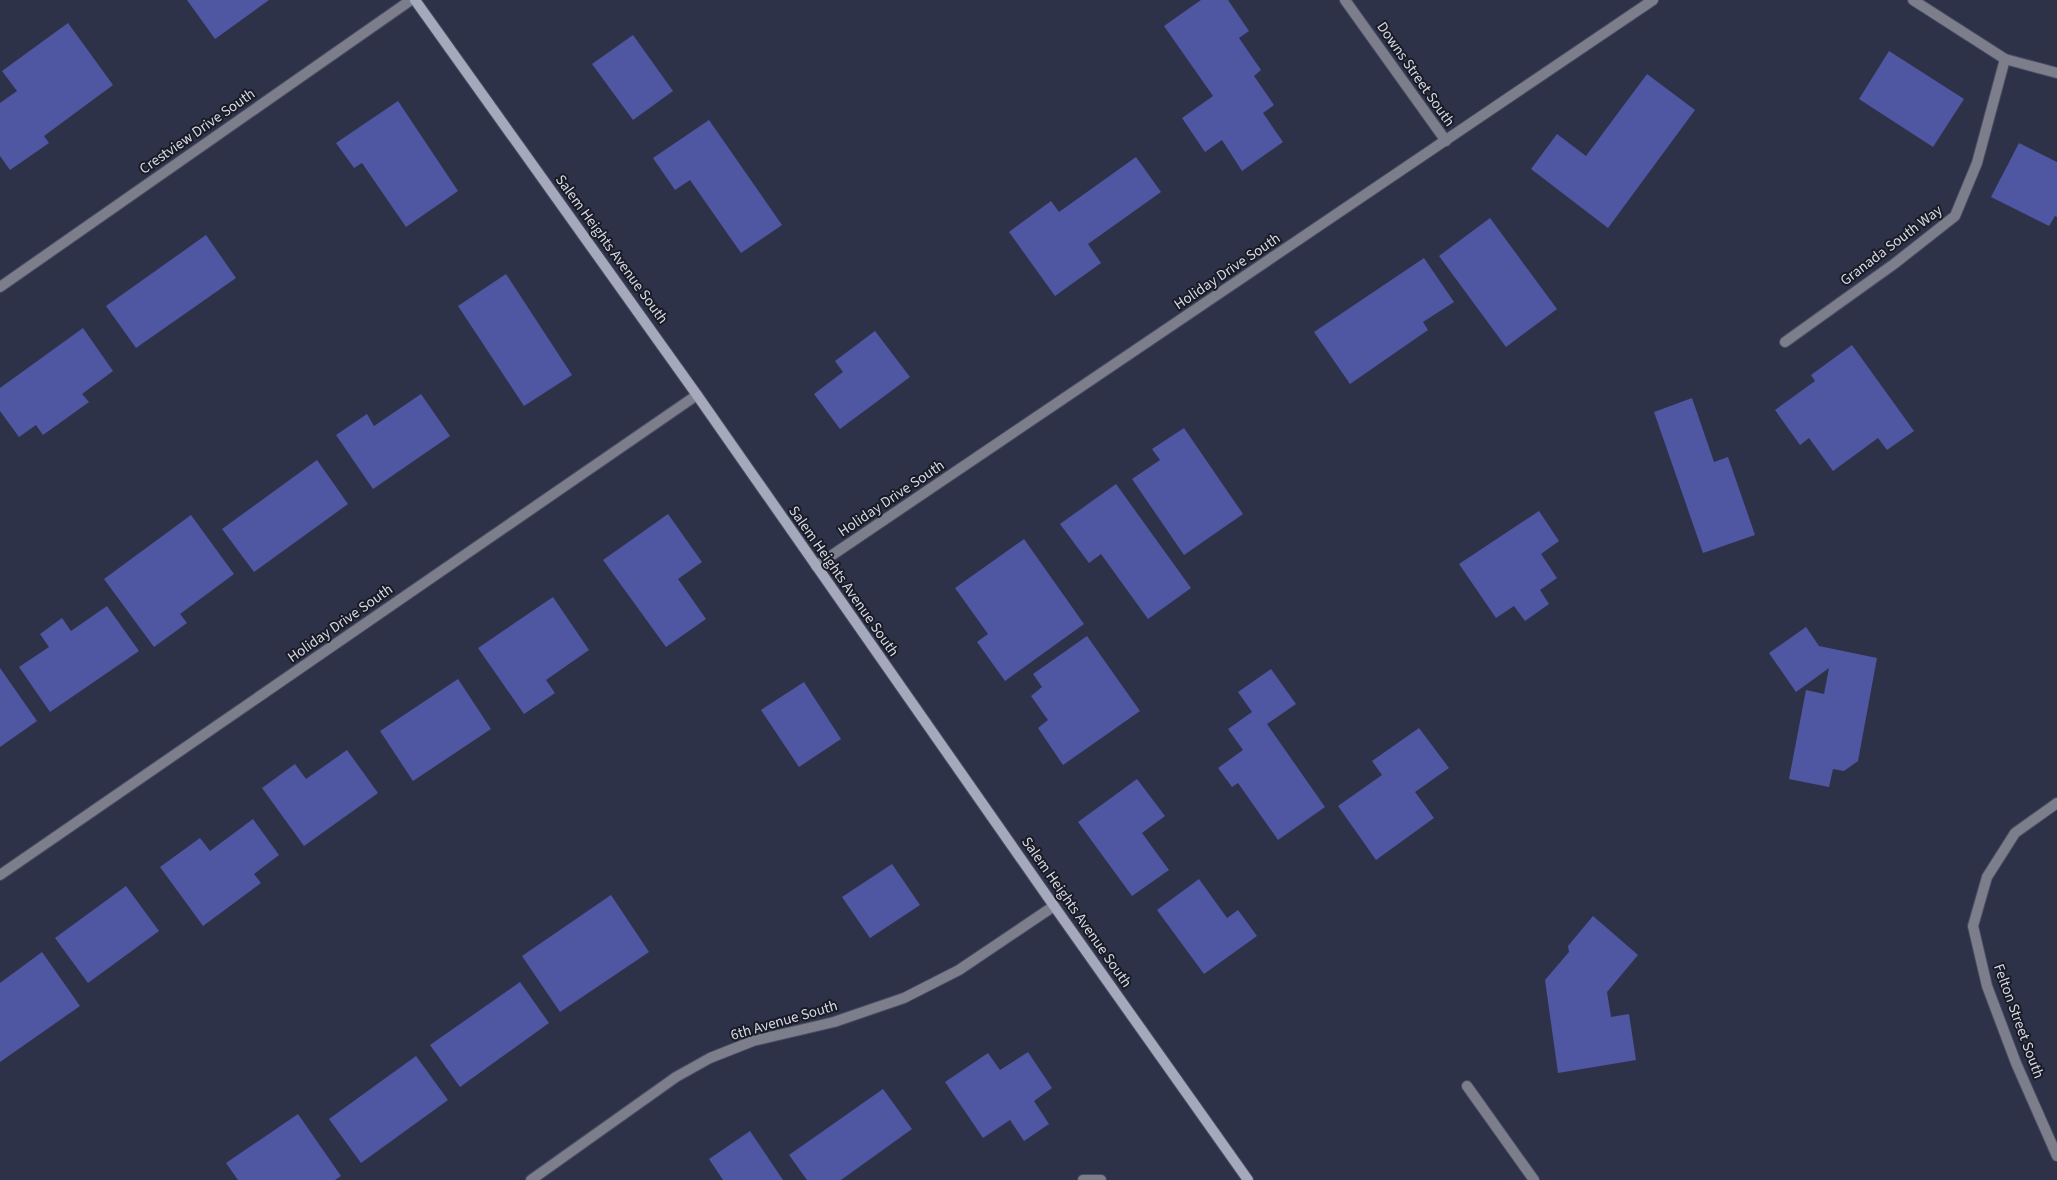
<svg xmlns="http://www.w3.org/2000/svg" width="2057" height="1180" font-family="'Source Sans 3',sans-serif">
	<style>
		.building { fill: #4f56a2 }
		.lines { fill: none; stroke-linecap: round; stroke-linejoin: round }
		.lane-casing { stroke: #494d62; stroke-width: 12 }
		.street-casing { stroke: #494d62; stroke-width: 12 }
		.secondary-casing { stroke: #494d62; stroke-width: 12 }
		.lane { stroke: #7c7f8b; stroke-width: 10 }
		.street { stroke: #7c7f8b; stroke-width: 10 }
		.secondary { stroke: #a5a9bc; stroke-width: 10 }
		.labels { text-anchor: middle; stroke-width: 4; stroke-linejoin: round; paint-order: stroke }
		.street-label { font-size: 15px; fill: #d5d8e6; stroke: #191b25 }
	</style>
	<rect width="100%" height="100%" fill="#2e3249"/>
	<g class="building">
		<path d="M 187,0 L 269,0 L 215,39 Z"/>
		<path d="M 1201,0 L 1228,0 L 1249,31 L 1239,38 L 1261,70 L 1254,76 L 1274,105 L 1263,113 L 1283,142 L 1242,171 L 1222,140 L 1205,152 L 1182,118 L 1213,96 L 1164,26 Z"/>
		<path d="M 68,23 L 113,85 L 44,136 L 49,143 L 10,170 L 0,156 L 0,103 L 17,91 L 2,71 Z"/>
		<path d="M 633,35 L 673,91 L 633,120 L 592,64 Z"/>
		<path d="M 1889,51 L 1964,99 L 1933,147 L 1859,99 Z"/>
		<path d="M 1647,74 L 1695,110 L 1608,228 L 1531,169 L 1557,134 L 1586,156 Z"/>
		<path d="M 398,101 L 458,191 L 406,227 L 362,163 L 354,168 L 336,143 Z"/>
		<path d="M 709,120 L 782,225 L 741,253 L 690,180 L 675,190 L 653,158 Z"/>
		<path d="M 2019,143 L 2057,162 L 2057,217 L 2055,216 L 2049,226 L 1991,197 Z"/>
		<path d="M 1136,157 L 1161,192 L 1088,244 L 1101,263 L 1055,296 L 1009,232 L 1051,201 L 1059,212 Z"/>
		<path d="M 1490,218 L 1557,309 L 1506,347 L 1439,256 Z"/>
		<path d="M 206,235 L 236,278 L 136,348 L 106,306 Z"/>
		<path d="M 1424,258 L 1454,302 L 1423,322 L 1428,330 L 1350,384 L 1314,332 Z"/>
		<path d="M 506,274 L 572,375 L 524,406 L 458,306 Z"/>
		<path d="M 83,328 L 113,371 L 82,394 L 89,402 L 43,435 L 36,425 L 19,437 L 0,411 L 0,388 Z"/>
		<path d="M 875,331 L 910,377 L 840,429 L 814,394 L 843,372 L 835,361 Z"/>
		<path d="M 1852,345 L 1914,431 L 1887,450 L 1878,438 L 1833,471 L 1809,438 L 1800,445 L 1775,410 L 1815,381 L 1811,375 Z"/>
		<path d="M 421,394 L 450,436 L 373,489 L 336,435 L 367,414 L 374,426 Z"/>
		<path d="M 1692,398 L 1714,462 L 1728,457 L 1755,535 L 1703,553 L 1654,412 Z"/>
		<path d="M 1184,428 L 1243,514 L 1184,555 L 1132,479 L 1160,460 L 1152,449 Z"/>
		<path d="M 317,460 L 348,504 L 254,572 L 222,529 Z"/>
		<path d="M 1116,484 L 1191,588 L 1148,619 L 1101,554 L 1089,563 L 1060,524 Z"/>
		<path d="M 1539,511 L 1559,541 L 1541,554 L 1557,578 L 1540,590 L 1549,604 L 1525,621 L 1514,606 L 1496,618 L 1459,564 Z"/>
		<path d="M 668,514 L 702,562 L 678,579 L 706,619 L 666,647 L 603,560 Z"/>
		<path d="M 191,515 L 234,574 L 180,614 L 187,623 L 154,647 L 104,579 Z"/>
		<path d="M 1024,539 L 1084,624 L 1005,681 L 977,642 L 988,634 L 955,588 Z"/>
		<path d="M 553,597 L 589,650 L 546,680 L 555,693 L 524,714 L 478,648 Z"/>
		<path d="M 107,606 L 139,651 L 50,712 L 19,667 L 49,647 L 40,634 L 62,618 L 71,631 Z"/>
		<path d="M 1806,627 L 1819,646 L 1877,658 L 1858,761 L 1844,771 L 1833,769 L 1829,787 L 1789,779 L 1806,690 L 1824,694 L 1829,668 L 1796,692 L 1769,653 Z"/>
		<path d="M 1087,636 L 1140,711 L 1063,765 L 1038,728 L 1048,720 L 1031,696 L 1042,687 L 1033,674 Z"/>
		<path d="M 0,668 L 37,721 L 0,747 Z"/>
		<path d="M 1271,669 L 1296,704 L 1267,724 L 1325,807 L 1278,840 L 1238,783 L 1232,787 L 1218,768 L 1243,750 L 1228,729 L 1252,712 L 1238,692 Z"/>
		<path d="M 458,679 L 491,729 L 413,781 L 380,731 Z"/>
		<path d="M 804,682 L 841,739 L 799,767 L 761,710 Z"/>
		<path d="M 1419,728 L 1449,768 L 1415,792 L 1434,818 L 1376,860 L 1338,806 L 1382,775 L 1372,761 Z"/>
		<path d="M 347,750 L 378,793 L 304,846 L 262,788 L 295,764 L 306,779 Z"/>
		<path d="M 1137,779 L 1165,816 L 1142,833 L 1169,870 L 1132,896 L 1078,822 Z"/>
		<path d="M 253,819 L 279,855 L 254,874 L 261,883 L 203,926 L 160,867 L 200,838 L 210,851 Z"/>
		<path d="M 892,864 L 920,905 L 870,938 L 842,897 Z"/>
		<path d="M 1199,879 L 1227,918 L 1238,910 L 1257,936 L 1204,974 L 1157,910 Z"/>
		<path d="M 126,886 L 159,931 L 88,983 L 55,938 Z"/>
		<path d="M 611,895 L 649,952 L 560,1012 L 522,956 Z"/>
		<path d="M 1593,916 L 1638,955 L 1607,992 L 1611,1017 L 1629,1014 L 1636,1060 L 1558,1073 L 1545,980 L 1569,952 L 1568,946 Z"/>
		<path d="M 42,952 L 80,1006 L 0,1062 L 0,983 Z"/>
		<path d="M 520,982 L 549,1023 L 460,1087 L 430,1045 Z"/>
		<path d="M 1028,1052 L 1052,1088 L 1034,1101 L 1049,1124 L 1024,1141 L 1010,1120 L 983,1138 L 945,1082 L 988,1053 L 1000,1070 Z"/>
		<path d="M 416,1056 L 448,1100 L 361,1163 L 329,1119 Z"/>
		<path d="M 883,1089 L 912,1129 L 841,1180 L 807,1180 L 789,1155 Z"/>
		<path d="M 298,1114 L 341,1176 L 335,1180 L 238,1180 L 226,1163 Z"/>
		<path d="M 750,1131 L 783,1180 L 723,1180 L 709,1159 Z"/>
	</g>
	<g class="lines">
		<defs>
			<g id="lane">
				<path d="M 1785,342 L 1894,264 L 1955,216 L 1977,163 L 2005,59"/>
				<path d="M 1467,1086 L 1534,1180"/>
				<path d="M 1083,1180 L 1101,1180"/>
			</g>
			<g id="street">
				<path d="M 1345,0 L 1446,141"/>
				<path d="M 1913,0 L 2005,59 L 2057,73"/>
				<path d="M 0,287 L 411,0"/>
				<path d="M 816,566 L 1653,0"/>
				<path d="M 2057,803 L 2015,833 L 1987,877 L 1973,926 L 1987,986 L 2016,1063 L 2057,1156"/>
				<path d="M 0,875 L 697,395"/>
				<path d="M 531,1180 L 676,1077 L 710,1058 L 753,1041 L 834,1022 L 904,998 L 959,970 L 1054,906"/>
			</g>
			<path id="secondary" d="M 415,0 L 697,395 L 1054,906 L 1248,1180"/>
		</defs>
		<use href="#lane" class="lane-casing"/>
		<use href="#street" class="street-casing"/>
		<use href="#secondary" class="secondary-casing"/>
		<use href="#lane" class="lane"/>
		<use href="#street" class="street"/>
		<use href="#secondary" class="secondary"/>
	</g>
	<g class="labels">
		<g class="street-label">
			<text transform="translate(1416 74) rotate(55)" y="5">Downs Street South</text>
			<text transform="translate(197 131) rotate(-35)" y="5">Crestview Drive South</text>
			<text transform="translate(1891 245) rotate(-37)" y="5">Granada South Way</text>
			<text transform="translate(612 249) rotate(54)" y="5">Salem Heights Avenue South</text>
			<text transform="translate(1227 271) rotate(-34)" y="5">Holiday Drive South</text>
			<text transform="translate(891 498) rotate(-34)" y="5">Holiday Drive South</text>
			<text transform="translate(844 581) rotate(55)" y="5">Salem Heights Avenue South</text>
			<text transform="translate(340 623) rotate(-35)" y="5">Holiday Drive South</text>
			<text transform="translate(1077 912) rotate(55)" y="5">Salem Heights Avenue South</text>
			<text transform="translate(784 1020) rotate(-16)" y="5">6th Avenue South</text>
			<text transform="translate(2019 1021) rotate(70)" y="5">Felton Street South</text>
		</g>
	</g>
</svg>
